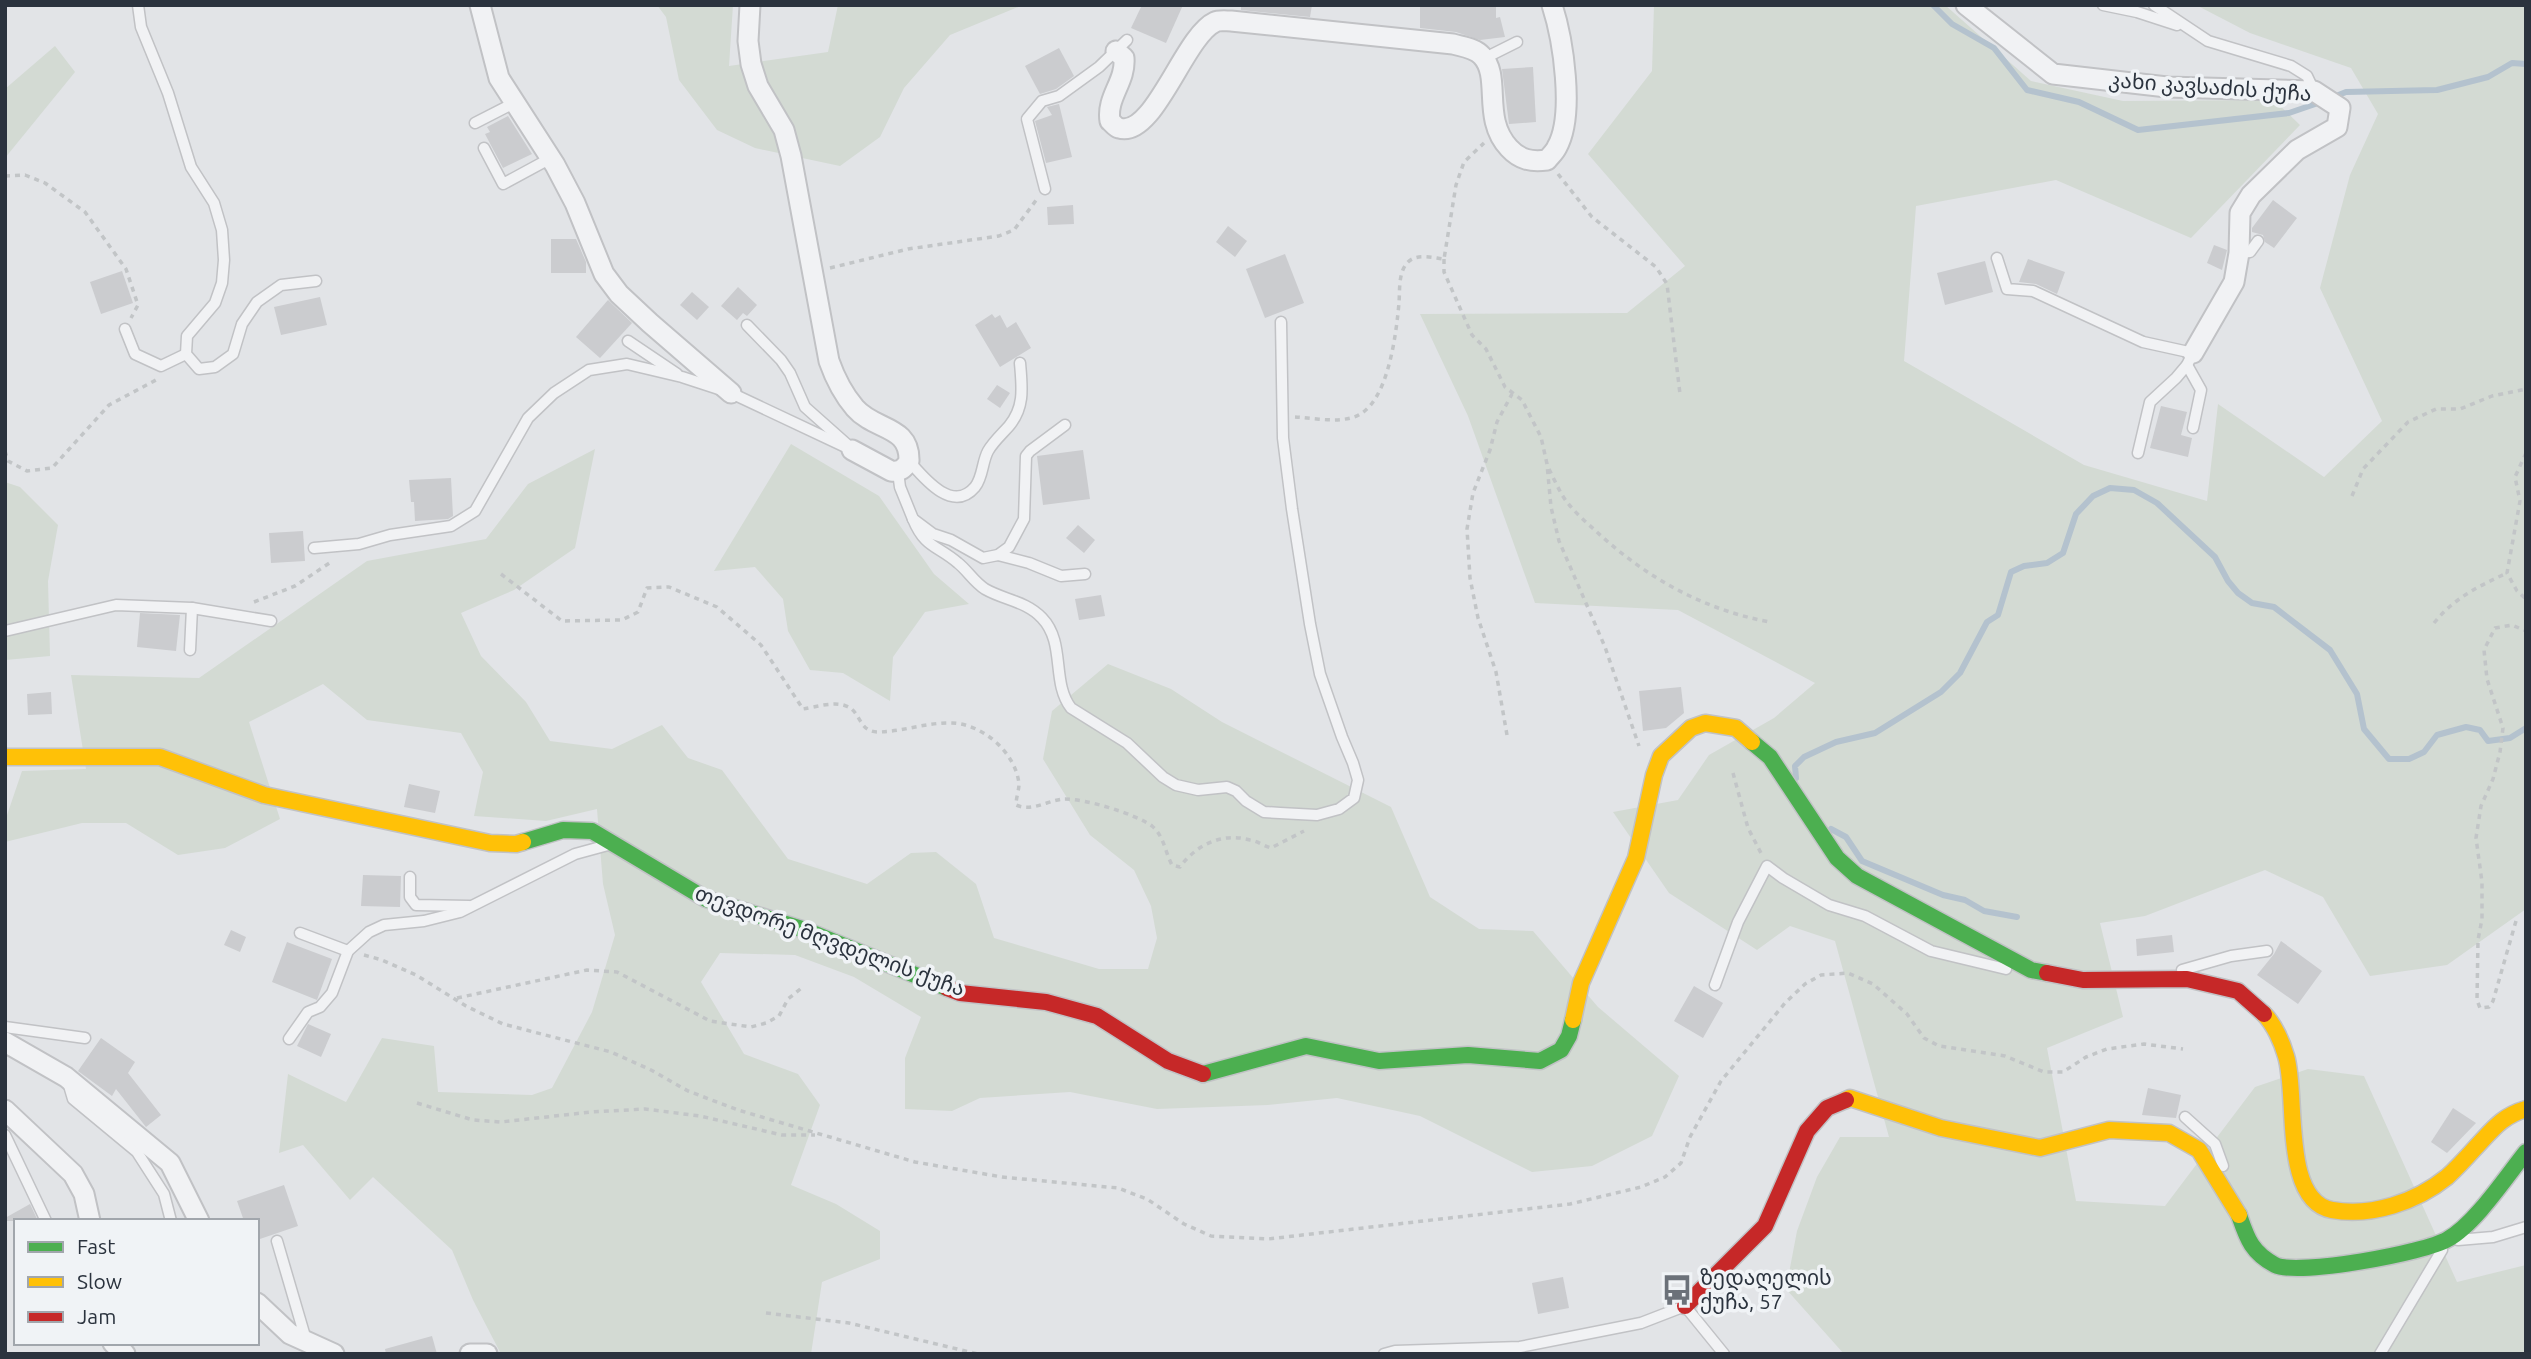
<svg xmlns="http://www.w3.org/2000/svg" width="2531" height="1359" font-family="Ubuntu,'Noto Sans Georgian',sans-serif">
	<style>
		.green { fill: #d3dad3 }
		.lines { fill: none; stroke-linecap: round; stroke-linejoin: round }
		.stream { stroke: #b4c2ce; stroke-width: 6 }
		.building { fill: #cbcccf }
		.lane-casing { stroke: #c1c2c5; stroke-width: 13 }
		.street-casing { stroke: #c1c2c5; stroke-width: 23 }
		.fast-casing { stroke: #c1c2c5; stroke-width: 19 }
		.slow-casing { stroke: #c1c2c5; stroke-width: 19 }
		.jam-casing { stroke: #c1c2c5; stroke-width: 19 }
		.path { stroke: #c2c5c7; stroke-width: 3.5; stroke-dasharray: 5 5; stroke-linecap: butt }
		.lane { stroke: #f1f2f4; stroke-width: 10 }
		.street { stroke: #f1f2f4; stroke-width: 19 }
		.fast { stroke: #4caf50; stroke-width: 16 }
		.slow { stroke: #ffc107; stroke-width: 16 }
		.jam { stroke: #c62828; stroke-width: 16 }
		.labels { text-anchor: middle; stroke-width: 7; stroke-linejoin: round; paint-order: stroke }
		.street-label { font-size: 21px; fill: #2b333e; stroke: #f0f3f6 }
		.poi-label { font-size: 21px; fill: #2b333e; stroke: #f0f3f6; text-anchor: start }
	</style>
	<rect width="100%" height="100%" fill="#e2e4e7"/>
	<g class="green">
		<path d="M 657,5 L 733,5 L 729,66 L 828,52 L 838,5 L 1023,5 L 950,35 L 904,88 L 880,137 L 840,166 L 755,148 L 717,130 L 679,80 L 666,17 Z"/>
		<path d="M 1654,5 L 1945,5 L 2031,81 L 2123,101 L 2274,100 L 2300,125 L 2191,238 L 2056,180 L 1916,206 L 1904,361 L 2084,465 L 2207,501 L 2218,404 L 2324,477 L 2382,421 L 2320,288 L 2350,175 L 2378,114 L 2351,68 L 2250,33 L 2196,5 L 2526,5 L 2526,909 L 2447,965 L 2370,976 L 2323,897 L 2265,870 L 2145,916 L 2100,923 L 2123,1017 L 2047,1048 L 2076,1201 L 2165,1206 L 2255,1087 L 2308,1069 L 2364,1076 L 2457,1282 L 2526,1265 L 2526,1354 L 1844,1354 L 1786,1289 L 1797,1231 L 1817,1177 L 1840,1137 L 1889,1137 L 1835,941 L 1790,926 L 1757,950 L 1669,893 L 1613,812 L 1678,800 L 1709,755 L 1774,718 L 1815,683 L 1678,610 L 1535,603 L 1468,416 L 1420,314 L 1627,313 L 1685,266 L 1588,154 L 1652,71 Z"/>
		<path d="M 55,46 L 75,72 L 5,158 L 5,89 Z"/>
		<path d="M 791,444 L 879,496 L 934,574 L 969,604 L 925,612 L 893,657 L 890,701 L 843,673 L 810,670 L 788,631 L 783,599 L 755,567 L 714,571 Z"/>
		<path d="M 595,449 L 575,548 L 514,590 L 461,613 L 481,656 L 526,702 L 550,741 L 612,749 L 662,725 L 688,758 L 722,770 L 788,859 L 867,884 L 911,853 L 936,852 L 976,884 L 994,938 L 1099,969 L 1148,969 L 1157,938 L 1151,906 L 1134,870 L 1090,835 L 1043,759 L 1052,711 L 1108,664 L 1171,689 L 1222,722 L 1391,807 L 1430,897 L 1479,929 L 1533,931 L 1598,1007 L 1679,1076 L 1652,1136 L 1592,1166 L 1532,1172 L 1420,1116 L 1337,1098 L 1268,1105 L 1157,1109 L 1070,1092 L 980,1098 L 952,1111 L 905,1109 L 905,1058 L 921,1017 L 854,977 L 795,955 L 720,953 L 701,982 L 744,1054 L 798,1074 L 820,1105 L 791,1185 L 836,1204 L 880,1231 L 880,1259 L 822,1282 L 811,1354 L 501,1354 L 473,1300 L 452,1250 L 373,1177 L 350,1200 L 303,1145 L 279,1153 L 288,1074 L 346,1102 L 382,1038 L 434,1046 L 438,1092 L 532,1095 L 552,1088 L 592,1012 L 615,935 L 603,884 L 597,809 L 546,821 L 474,816 L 483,772 L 461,733 L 367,720 L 323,684 L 249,722 L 280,819 L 225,848 L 178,855 L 126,823 L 82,823 L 5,842 L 5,821 L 22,771 L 86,769 L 71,675 L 199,678 L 367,561 L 486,539 L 528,484 Z"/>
		<path d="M 5,482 L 20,487 L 58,525 L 48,581 L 50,656 L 5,660 Z"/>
	</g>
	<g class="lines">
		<g class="stream">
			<path d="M 1933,5 L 1952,24 L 1994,48 L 2027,90 L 2079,102 L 2138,130 L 2289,113 L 2321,102"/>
			<path d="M 2331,98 L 2346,92 L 2437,90 L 2488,77 L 2512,63 L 2526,64"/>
			<path d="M 1796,778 L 1795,766 L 1804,757 L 1836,742 L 1875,733 L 1941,692 L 1960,673 L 1987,622 L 1998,615 L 2011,572 L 2024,566 L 2047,563 L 2063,553 L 2076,514 L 2093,496 L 2110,488 L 2134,490 L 2157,503 L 2215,557 L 2228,581 L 2238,593 L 2252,603 L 2274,607 L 2330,650 L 2357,694 L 2364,729 L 2389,759 L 2409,759 L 2424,752 L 2437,735 L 2466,727 L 2480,730 L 2488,741 L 2510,738 L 2526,728"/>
			<path d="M 1831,829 L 1846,837 L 1862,861 L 1943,895 L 1965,900 L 1984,911 L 2017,917"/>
		</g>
	</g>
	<g class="building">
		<path d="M 1142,5 L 1183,5 L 1166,43 L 1131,28 Z"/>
		<path d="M 1241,5 L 1312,5 L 1310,17 L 1241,10 Z"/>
		<path d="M 1496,5 L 1496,18 L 1500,17 L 1505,37 L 1480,40 L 1456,32 L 1420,28 L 1420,6 Z"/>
		<path d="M 1059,48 L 1074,76 L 1056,89 L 1040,94 L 1025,66 Z"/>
		<path d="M 1533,67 L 1536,122 L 1509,124 L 1502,69 Z"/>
		<path d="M 1059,104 L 1072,157 L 1046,163 L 1035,121 L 1052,115 L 1047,107 Z"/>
		<path d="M 508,116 L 532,154 L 503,168 L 485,134 L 490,132 L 487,127 Z"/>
		<path d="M 2273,200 L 2297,218 L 2274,248 L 2265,242 L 2263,235 L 2252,232 L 2252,228 Z"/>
		<path d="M 1073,205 L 1074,224 L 1048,225 L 1047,207 Z"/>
		<path d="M 1228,226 L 1247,241 L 1235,257 L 1216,242 Z"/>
		<path d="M 551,239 L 576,239 L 586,262 L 586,273 L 551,273 Z"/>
		<path d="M 2214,245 L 2227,250 L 2222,270 L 2207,263 Z"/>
		<path d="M 1285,254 L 1304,303 L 1265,318 L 1246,269 Z"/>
		<path d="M 2028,259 L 2065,272 L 2057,294 L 2036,284 L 2019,282 Z"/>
		<path d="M 1985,261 L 1993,292 L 1945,305 L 1937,273 Z"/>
		<path d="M 122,271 L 133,303 L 101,314 L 90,282 Z"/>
		<path d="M 738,287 L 757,305 L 747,316 L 743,313 L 737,320 L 721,306 Z"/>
		<path d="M 692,292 L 709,307 L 697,320 L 680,305 Z"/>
		<path d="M 320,297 L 327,325 L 281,335 L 274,307 Z"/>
		<path d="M 608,300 L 632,323 L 600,358 L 576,337 Z"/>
		<path d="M 992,314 L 995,318 L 1000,315 L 1007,328 L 1016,322 L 1031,348 L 1000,367 L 975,325 Z"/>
		<path d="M 997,385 L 1010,393 L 1000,408 L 987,399 Z"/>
		<path d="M 2161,406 L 2187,412 L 2181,435 L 2192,438 L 2188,457 L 2150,448 Z"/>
		<path d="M 1083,450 L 1090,499 L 1043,505 L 1037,456 Z"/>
		<path d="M 451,478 L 453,516 L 448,519 L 415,521 L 414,502 L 411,502 L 409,480 Z"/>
		<path d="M 1078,525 L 1095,540 L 1084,553 L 1066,538 Z"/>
		<path d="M 303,531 L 305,561 L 271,563 L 269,533 Z"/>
		<path d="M 1101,595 L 1105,616 L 1079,620 L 1075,599 Z"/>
		<path d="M 140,613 L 180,615 L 176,651 L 137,647 Z"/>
		<path d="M 1681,687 L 1684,713 L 1666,728 L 1643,731 L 1639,691 Z"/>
		<path d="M 51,692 L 52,714 L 28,715 L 27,694 Z"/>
		<path d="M 409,784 L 440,791 L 435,813 L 404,807 Z"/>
		<path d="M 363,875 L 401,876 L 400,907 L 361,906 Z"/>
		<path d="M 231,930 L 246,937 L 240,952 L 224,945 Z"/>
		<path d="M 2172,935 L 2174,952 L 2137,956 L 2136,939 Z"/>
		<path d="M 2281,941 L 2322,971 L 2298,1004 L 2257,975 L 2274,954 Z"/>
		<path d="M 287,942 L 332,959 L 317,1000 L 272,982 Z"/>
		<path d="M 1694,986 L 1723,1003 L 1703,1038 L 1674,1021 Z"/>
		<path d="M 308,1024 L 331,1034 L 321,1057 L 297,1046 Z"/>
		<path d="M 101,1038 L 135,1062 L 128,1073 L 161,1115 L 146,1127 L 116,1089 L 112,1096 L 78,1071 Z"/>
		<path d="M 2148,1088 L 2181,1095 L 2176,1118 L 2142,1115 Z"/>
		<path d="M 2453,1108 L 2476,1123 L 2447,1153 L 2431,1142 Z"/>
		<path d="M 284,1185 L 298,1226 L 257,1240 L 257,1221 L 244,1221 L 237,1201 Z"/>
		<path d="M 30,1204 L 38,1221 L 5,1221 L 5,1218 Z"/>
		<path d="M 1563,1277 L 1569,1308 L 1538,1314 L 1532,1283 Z"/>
		<path d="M 432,1336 L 437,1354 L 386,1354 L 385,1349 Z"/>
	</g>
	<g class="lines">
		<defs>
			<g id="lane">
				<path d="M 138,5 L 141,27 L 168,93 L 191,167 L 214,203 L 222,230 L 224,260 L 222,283 L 215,303 L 187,336 L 186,354 L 199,369 L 215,367 L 233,354 L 242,324 L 257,302 L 281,285 L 316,281"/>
				<path d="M 2103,5 L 2137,12 L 2177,25"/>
				<path d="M 2154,5 L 2208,41 L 2291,66 L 2307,76 L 2314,91"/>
				<path d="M 1485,58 L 1517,42"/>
				<path d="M 475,123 L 514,103"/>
				<path d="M 484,148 L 503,184 L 551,158"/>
				<path d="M 1045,189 L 1027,119 L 1042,101 L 1059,96 L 1099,67 L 1127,40"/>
				<path d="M 2239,253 L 2250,252 L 2258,241"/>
				<path d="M 1997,258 L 2007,289 L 2033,291 L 2143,342 L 2193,353 L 2187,365 L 2176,378 L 2150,402 L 2138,453"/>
				<path d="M 747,325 L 781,360 L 790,373 L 805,407 L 850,447"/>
				<path d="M 125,329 L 135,354 L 161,366 L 186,354"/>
				<path d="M 628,341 L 677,374"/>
				<path d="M 2187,365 L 2201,390 L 2193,428"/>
				<path d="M 909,461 C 923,477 952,514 975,487 C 983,477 982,462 988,451 C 993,442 1002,434 1009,426 C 1025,407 1022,387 1020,363"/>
				<path d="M 898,472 L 900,487 L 913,519 L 933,534 L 951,540 L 983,558 L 998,555 L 1009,547 L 1024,519 L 1026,456 L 1030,451 L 1065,425"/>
				<path d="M 913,519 C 925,548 937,545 958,563 C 968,571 974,582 985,589 C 1004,600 1026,601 1042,618 C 1066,643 1051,682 1071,708 L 1127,743 L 1163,777 L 1176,785 L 1198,790 L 1227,787 L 1236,791 L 1246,801 L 1264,812 L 1280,813 L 1317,815 L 1339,809 L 1354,798 L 1358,780 L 1353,763 L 1342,737 L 1320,674 L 1310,624 L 1292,509 L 1283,438 L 1281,322"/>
				<path d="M 314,548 L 359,544 L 390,535 L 451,526 L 475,511 L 528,418 L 554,393 L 589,370 L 627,364 L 682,377 L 731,393 L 852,450"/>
				<path d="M 998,555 L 1029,563 L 1061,576 L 1085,574"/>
				<path d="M 5,631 L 116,605 L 192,608 L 271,621"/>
				<path d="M 190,650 L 192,608"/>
				<path d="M 410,877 L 410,897 L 416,905 L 469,906"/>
				<path d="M 300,933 L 348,951"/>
				<path d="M 2182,970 L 2231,956 L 2267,951"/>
				<path d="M 1715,985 L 1738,922 L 1767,866 L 1783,878 L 1829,905 L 1865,916 L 1931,951 L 2006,969"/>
				<path d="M 5,1027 L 85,1038"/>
				<path d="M 289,1039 L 308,1012 L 320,1007 L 332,993 L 348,951 L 369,932 L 384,925 L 424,921 L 460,912 L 575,854 L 608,845"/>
				<path d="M 68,1082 L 73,1099 L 137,1152 L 164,1194 L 171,1221"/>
				<path d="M 2185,1117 L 2215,1144 L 2223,1166"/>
				<path d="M 5,1135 L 46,1221"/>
				<path d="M 2458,1240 L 2493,1237 L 2526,1227"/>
				<path d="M 277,1241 L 306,1340"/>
				<path d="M 1384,1354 L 1395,1351 L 1520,1347 L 1641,1323 L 1685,1306 L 1724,1354"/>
				<path d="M 2380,1354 L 2442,1250"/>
			</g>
			<g id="street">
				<path d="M 480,5 L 499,78 L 555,165 L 575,203 L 604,274 L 619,294 L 650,323 L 731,393"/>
				<path d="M 750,5 L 748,41 L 751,64 L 758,86 L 784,130 L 791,156 L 829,361 C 835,378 843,394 855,408 C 875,431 910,425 909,461 C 904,469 900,472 891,471 L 852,450"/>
				<path d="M 1966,5 L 2053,74 L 2167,87 L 2314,91 L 2340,108 L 2337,127 L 2297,150 L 2251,195 L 2240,213 L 2239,253 L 2234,282 L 2193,353"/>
				<path d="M 1116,51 L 1124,58 C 1126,82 1106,97 1110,121 C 1113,123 1115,127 1119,128 C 1154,139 1184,36 1215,22 C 1219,20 1226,21 1231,21 L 1453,44 C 1464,47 1475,48 1482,56 C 1502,77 1481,118 1509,148 C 1520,160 1531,162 1547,160 C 1550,156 1555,152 1557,147 C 1575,115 1563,39 1552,5"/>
				<path d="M 5,1042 L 66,1077 L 170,1163 L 199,1221"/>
				<path d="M 5,1110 L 73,1174 L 84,1194 L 90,1221"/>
				<path d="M 257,1303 L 290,1334 L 334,1354"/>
				<path d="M 113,1343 L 125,1354"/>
				<path d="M 470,1354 L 487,1354"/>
			</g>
			<g id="fast">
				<path d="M 1752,742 L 1770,757 L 1837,858 L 1857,876 L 2031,970 L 2047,973"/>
				<path d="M 523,842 L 563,830 L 592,831 L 706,899 L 805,930 L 947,988"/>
				<path d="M 1203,1074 L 1306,1046 L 1379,1061 L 1468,1055 L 1540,1061 L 1561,1050 L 1569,1036 L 1573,1020"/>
				<path d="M 2239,1215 C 2247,1238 2251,1252 2275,1265 C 2298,1276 2425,1253 2448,1239 C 2475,1224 2506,1177 2526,1152"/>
			</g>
			<g id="slow">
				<path d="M 5,757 L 160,757 L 264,795 L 490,843 L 516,844 L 523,842"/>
				<path d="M 2264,1014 C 2274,1024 2282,1042 2286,1056 C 2298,1093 2281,1201 2332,1210 C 2372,1217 2416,1202 2447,1177 C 2457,1168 2467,1157 2476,1147 C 2493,1129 2502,1116 2526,1109"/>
				<path d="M 1573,1020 L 1581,983 L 1636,858 L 1654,775 L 1661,756 L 1691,728 L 1705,723 L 1736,728 L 1752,742"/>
				<path d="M 1846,1100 L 1850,1098 L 1941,1128 L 2040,1148 L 2109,1130 L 2169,1133 L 2199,1150 L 2239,1215"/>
			</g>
			<g id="jam">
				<path d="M 2047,973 L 2083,980 L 2187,979 L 2238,991 L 2264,1014"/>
				<path d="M 947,988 L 960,993 L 1046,1002 L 1097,1016 L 1168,1061 L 1203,1074"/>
				<path d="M 1685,1306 L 1765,1226 L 1807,1131 L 1827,1108 L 1846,1100"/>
			</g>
		</defs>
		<use href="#lane" class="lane-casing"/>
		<use href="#street" class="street-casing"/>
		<use href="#fast" class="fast-casing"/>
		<use href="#slow" class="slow-casing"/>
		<use href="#jam" class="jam-casing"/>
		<g class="path">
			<path d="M 1558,174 L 1592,217 L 1656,267 L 1667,284 L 1680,394"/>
			<path d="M 5,176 L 25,175 L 45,183 L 85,212 L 126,269 L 138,305 L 131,318"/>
			<path d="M 1444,259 L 1444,272 L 1472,335 L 1486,349 L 1505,387 L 1522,400 L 1541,437 L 1547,464 L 1551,507 L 1559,541 L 1605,647 L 1639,746"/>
			<path d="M 830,268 L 908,249 L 999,236 L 1014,230 L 1037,199"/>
			<path d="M 1295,417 C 1314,418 1336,423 1354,417 C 1388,406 1396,335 1399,303 C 1400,290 1398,272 1408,262 C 1417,253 1433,258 1444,259 L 1456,185 L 1464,162 L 1484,143"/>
			<path d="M 5,451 L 8,461 L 27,471 L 52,468 L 109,405 L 156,380"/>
			<path d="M 2526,453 L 2515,477 L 2520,501 L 2507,573 L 2517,591 L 2526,599"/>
			<path d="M 1549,469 C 1553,477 1557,486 1561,493 C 1570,509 1585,521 1598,533 C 1647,578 1704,610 1770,622"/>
			<path d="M 2352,496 L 2363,469 L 2408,422 L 2436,409 L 2460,409 L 2492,396 L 2526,389"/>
			<path d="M 501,574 L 562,621 L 622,620 L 638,612 L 647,588 L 669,587 L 717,607 L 761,645 L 803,709 C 815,707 835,701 846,706 C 861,711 858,731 877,732 C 902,732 927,722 952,723 C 983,724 1016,753 1019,784 C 1019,790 1016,798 1016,805 C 1032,812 1046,801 1063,799 C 1083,798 1136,814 1152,826 C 1164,836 1165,852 1172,865 L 1180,867 C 1196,845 1222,832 1250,840 C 1257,841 1264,846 1271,848 L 1304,831"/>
			<path d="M 254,602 L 295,586 L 331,562"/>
			<path d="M 2434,623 C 2454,598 2479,586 2507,573"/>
			<path d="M 1507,735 L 1496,672 L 1478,618 L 1470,578 L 1467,529 L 1473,493 L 1490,450 L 1497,422 L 1512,394"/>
			<path d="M 1733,773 L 1748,828 L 1762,855"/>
			<path d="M 2516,921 L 2493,1001 L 2489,1007 L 2480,1008 L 2477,1000 L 2478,940 L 2482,919 L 2482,882 L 2476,838 L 2481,806 L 2493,779 L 2500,752 L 2503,728 L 2487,679 L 2484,650 L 2495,628 L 2512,625 L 2526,631"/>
			<path d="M 364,955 L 382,960 L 416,975 L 466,1006 L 503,1024 L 611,1052 L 651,1070 L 688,1091 L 738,1110 L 915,1162 L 1002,1177 L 1118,1188 L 1147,1199 L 1184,1224 L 1211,1236 L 1268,1239 L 1570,1204 L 1641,1187 L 1665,1177 L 1681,1163 L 1690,1137 L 1721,1081 L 1785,1003 L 1805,984 L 1821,975 L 1848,973 L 1873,984 L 1907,1014 L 1924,1038 L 1939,1046 L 2005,1056 L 2044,1072 L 2063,1072 L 2086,1057 L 2107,1049 L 2144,1044 L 2183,1049"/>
			<path d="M 457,998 L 587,970 L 617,972 L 710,1021 L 751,1027 L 766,1023 L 779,1016 L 788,999 L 804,986"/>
			<path d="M 417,1103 L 473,1120 L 501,1122 L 591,1112 L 645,1109 L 700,1116 L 782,1135 L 815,1135"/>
			<path d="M 766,1313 L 849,1323 L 978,1354"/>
		</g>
		<use href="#lane" class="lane"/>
		<use href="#street" class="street"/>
		<use href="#fast" class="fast"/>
		<use href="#slow" class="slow"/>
		<use href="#jam" class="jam"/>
	</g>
	<defs>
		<symbol id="bus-bare" viewBox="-9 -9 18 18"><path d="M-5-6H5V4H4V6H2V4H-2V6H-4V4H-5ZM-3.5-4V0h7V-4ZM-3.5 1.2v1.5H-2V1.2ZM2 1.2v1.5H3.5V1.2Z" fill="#6b7179" stroke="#f0f3f6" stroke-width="2.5" paint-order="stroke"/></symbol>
	</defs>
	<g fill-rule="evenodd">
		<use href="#bus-bare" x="1655" y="1268" width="44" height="44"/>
	</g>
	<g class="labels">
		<g class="street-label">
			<text transform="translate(2210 87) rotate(4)" y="7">კახი კავსაძის ქუჩა</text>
			<text transform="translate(830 941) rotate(20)" y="7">თევდორე მღვდელის ქუჩა</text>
		</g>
		<g class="poi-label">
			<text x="1700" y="1285">ზედაღელის<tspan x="1700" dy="24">ქუჩა, 57</tspan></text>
		</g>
	</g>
	<rect width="2531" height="1359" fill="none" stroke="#2b333e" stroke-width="14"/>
	<rect x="14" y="1219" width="245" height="126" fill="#f0f3f6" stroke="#a1a6ac" stroke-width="2"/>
	<rect x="28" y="1242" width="35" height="10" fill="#4caf50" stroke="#a1a6ac" stroke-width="2"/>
	<text x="77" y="1254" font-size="21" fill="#2b333e">Fast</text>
	<rect x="28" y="1277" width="35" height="10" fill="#ffc107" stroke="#a1a6ac" stroke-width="2"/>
	<text x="77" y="1289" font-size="21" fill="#2b333e">Slow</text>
	<rect x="28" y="1312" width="35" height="10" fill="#c62828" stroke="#a1a6ac" stroke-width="2"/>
	<text x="77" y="1324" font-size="21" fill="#2b333e">Jam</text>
</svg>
